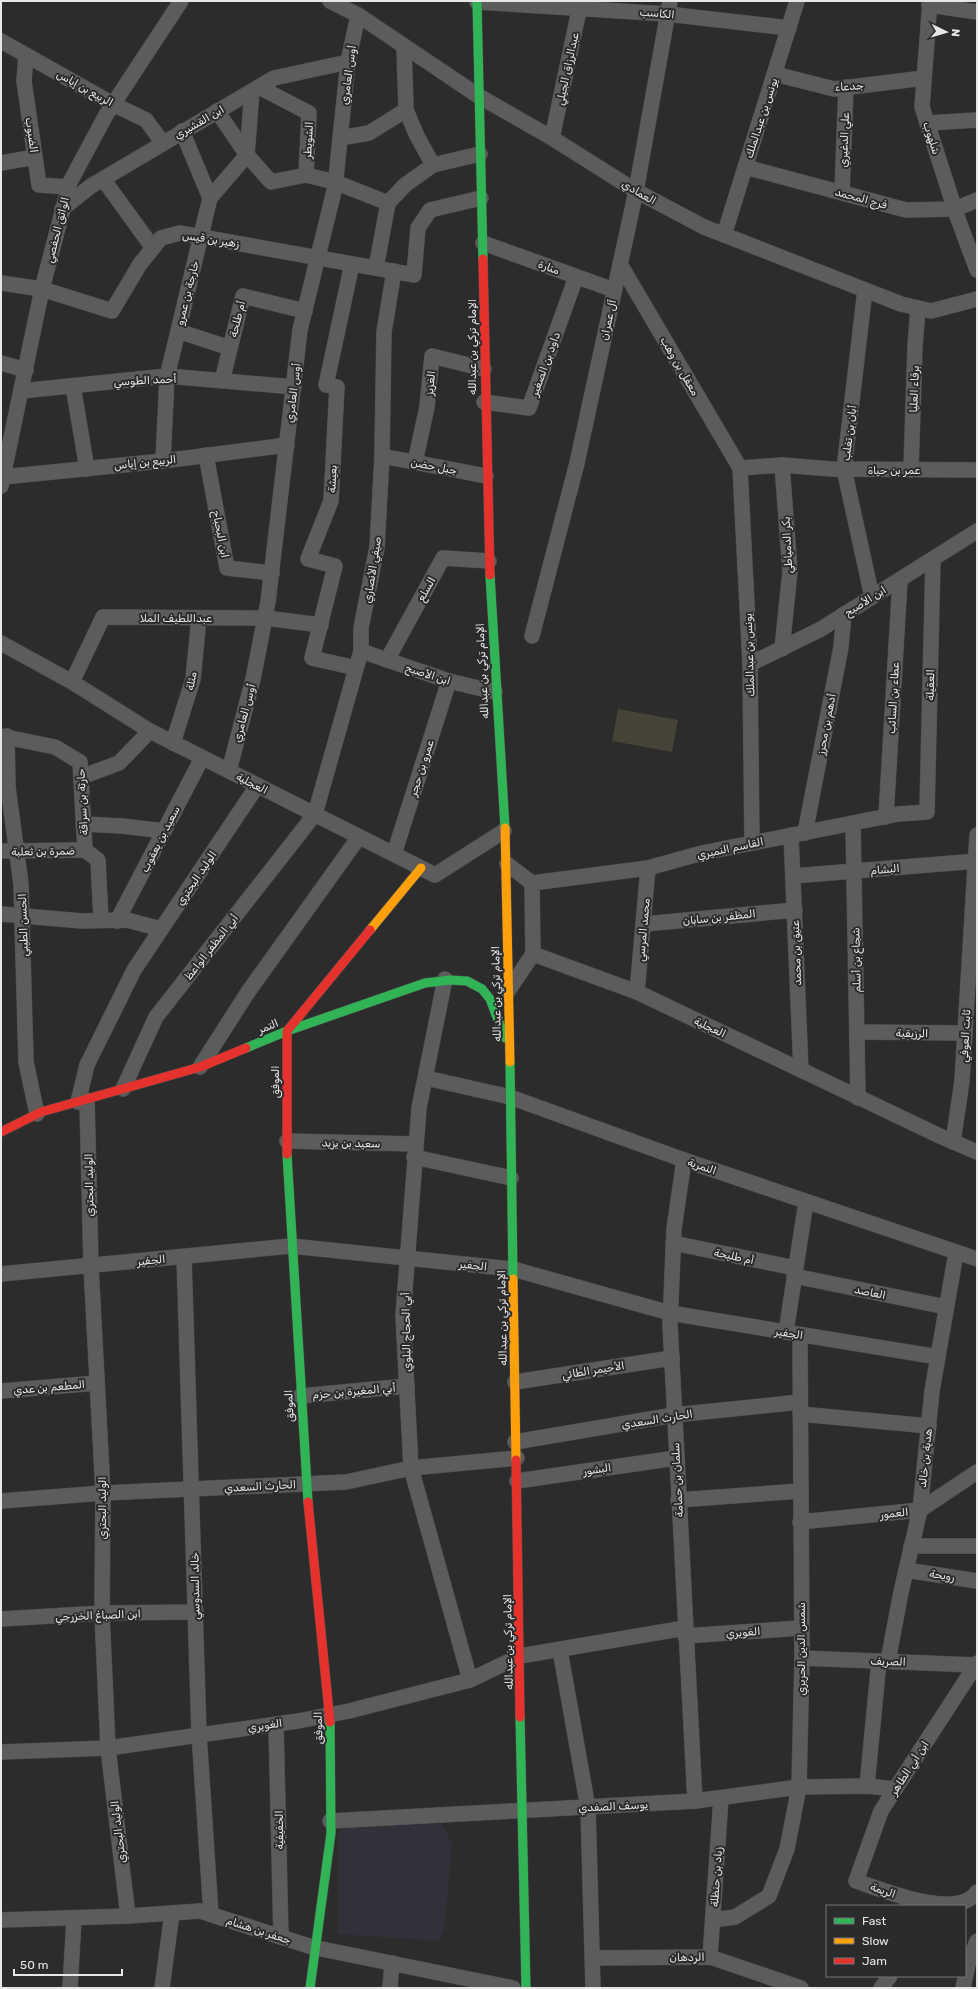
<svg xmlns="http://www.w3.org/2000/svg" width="978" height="1989" font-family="Rubik,'Noto Naskh Arabic',sans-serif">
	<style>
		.built { fill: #313239 }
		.green { fill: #464436 }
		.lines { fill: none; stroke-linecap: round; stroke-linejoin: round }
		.street-casing { stroke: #4a4a4a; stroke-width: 16 }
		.fast-casing { stroke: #4a4a4a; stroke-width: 10 }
		.slow-casing { stroke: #4a4a4a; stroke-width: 10 }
		.jam-casing { stroke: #4a4a4a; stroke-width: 10 }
		.street { stroke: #5c5c5c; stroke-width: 15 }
		.fast { stroke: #30b455; stroke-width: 9 }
		.slow { stroke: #ff9f0a; stroke-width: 9 }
		.jam { stroke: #e5322d; stroke-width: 9 }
		.labels { text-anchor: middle; stroke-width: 4; stroke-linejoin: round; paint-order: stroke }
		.street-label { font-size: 11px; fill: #e7e7e9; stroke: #2b2b2d }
	</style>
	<rect width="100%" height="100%" fill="#2c2c2c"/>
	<path class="built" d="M 440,1820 L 452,1844 L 444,1931 L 438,1941 L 338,1934 L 338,1833 L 350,1823 Z"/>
	<path class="green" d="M 618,709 L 678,720 L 672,752 L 612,741 Z"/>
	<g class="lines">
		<defs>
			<g id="street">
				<path d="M 330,1 L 358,15 L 477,95 L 552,138 L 636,191 L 704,227 L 901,304 L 931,311 L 977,299"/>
				<path d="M 930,1 L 922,107 L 957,216 L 977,270"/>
				<path d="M 477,2 L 667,14 L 789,28"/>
				<path d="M 929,5 L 977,12"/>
				<path d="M 1,41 L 113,104 L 146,120 L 163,143"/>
				<path d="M 404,46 L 406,110 L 417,136 L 433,165"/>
				<path d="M 26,55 L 24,81 L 39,185 L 68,187"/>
				<path d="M 775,74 L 834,89 L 924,78"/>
				<path d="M 259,87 L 309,113 L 306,175"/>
				<path d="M 217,111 L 247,155 L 271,182 L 306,175 L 335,182 L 388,203 L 405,185 L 433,165 L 480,154"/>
				<path d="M 927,123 L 977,120"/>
				<path d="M 340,138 L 369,133 L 406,110"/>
				<path d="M 552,138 L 581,1"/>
				<path d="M 1,163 L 35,157"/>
				<path d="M 745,167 L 906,210 L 955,209 L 977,200"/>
				<path d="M 103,179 L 153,248"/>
				<path d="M 842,193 L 846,87"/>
				<path d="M 210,198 L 247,155 L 252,91"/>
				<path d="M 62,209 L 91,186 L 274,78 L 348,62"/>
				<path d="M 724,235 L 797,1"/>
				<path d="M 483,243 L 614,290"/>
				<path d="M 352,264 L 326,385 L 337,387 L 331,501 L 308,559 L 335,566 L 312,658 L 356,668"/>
				<path d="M 620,264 L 740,468 L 750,664 L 752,843"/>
				<path d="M 376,268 L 388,203"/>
				<path d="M 1,283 L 42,289 L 112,311 L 140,264 L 161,238 L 180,233 L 414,275 L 418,228 L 430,210 L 481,198"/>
				<path d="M 865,290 L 844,469 L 872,597"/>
				<path d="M 178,331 L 230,348"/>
				<path d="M 1,363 L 26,370"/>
				<path d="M 222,381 L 243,296 L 305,311"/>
				<path d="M 73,386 L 87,469"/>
				<path d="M 21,391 L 167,376 L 294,387"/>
				<path d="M 484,402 L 529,408 L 576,277"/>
				<path d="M 206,455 L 227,568 L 272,573"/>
				<path d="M 382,456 L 486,476"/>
				<path d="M 163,461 L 167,377 L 210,198 L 182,131"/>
				<path d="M 415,462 L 427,407 L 432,356 L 484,369"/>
				<path d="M 782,465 L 790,571 L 782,649"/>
				<path d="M 740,468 L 782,465 L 832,469 L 977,470"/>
				<path d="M 911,470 L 915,346 L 918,308"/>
				<path d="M 3,477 L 163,461 L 287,445"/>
				<path d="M 1,486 L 42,289 L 70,182 L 106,115 L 181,1"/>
				<path d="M 532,636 L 577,463 L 636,191 L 670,1"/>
				<path d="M 1,643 L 72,682 L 150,731 L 435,875 L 504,831"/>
				<path d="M 361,651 L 449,681 L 495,692"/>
				<path d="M 387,660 L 443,558 L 489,561"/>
				<path d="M 750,664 L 821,629 L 977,531"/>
				<path d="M 72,682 L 103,617 L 265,618 L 321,625"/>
				<path d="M 1,736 L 55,747 L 80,762 L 85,850 L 98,860 L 101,920"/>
				<path d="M 7,736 L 8,787 L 21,884 L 26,1062 L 37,1114"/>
				<path d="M 173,743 L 193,679 L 199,618"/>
				<path d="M 229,771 L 253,679 L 268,602 L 300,330 L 335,187 L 348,62 L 358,15"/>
				<path d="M 81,777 L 119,763 L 150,731"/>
				<path d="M 886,817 L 900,580"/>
				<path d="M 853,823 L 858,1098"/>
				<path d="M 83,824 L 122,826 L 164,831"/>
				<path d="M 805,833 L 841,647 L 844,614"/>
				<path d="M 791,835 L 801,1070"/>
				<path d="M 1,851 L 85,850"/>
				<path d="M 394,854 L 449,681"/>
				<path d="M 507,864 L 532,883 L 533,954 L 637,992 L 942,1137 L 977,1152"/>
				<path d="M 793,876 L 977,861"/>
				<path d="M 532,883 L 648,868 L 702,853 L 898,814 L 927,812 L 933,559"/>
				<path d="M 1,914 L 82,921 L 127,920 L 161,929"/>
				<path d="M 117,921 L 202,758"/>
				<path d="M 644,924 L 795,910"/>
				<path d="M 445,979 L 419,1108 L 403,1315 L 411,1468 L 470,1680"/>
				<path d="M 508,991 L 533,954"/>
				<path d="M 637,992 L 648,868"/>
				<path d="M 858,1032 L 965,1033"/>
				<path d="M 200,1067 L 248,992 L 359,837"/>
				<path d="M 426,1078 L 510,1097 L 684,1160 L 977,1259"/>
				<path d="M 123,1089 L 156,1017 L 315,814 L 361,651 L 361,628 L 377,547 L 382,456 L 384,332 L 394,271"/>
				<path d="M 87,1100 L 91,1266 L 103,1493 L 102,1613 L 108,1748 L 128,1916"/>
				<path d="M 78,1102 L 87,1065 L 134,970 L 257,786"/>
				<path d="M 287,1141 L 415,1144"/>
				<path d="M 953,1142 L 962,1081 L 977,835"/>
				<path d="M 414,1157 L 511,1178"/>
				<path d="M 684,1160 L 674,1229 L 670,1324 L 695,1801"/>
				<path d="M 673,1243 L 795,1268"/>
				<path d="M 184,1257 L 199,1734 L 211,1914"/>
				<path d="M 1,1274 L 291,1246 L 513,1269 L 670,1313 L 938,1357"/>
				<path d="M 794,1276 L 946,1307"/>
				<path d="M 786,1332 L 806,1202"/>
				<path d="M 515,1382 L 672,1358"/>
				<path d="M 1,1391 L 97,1383"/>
				<path d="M 300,1396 L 407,1386"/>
				<path d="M 800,1414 L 929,1426"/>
				<path d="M 515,1442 L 674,1415 L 800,1402"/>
				<path d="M 517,1481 L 676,1458"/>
				<path d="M 678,1500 L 800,1491"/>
				<path d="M 1,1501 L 103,1493 L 346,1482 L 411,1468 L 517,1458"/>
				<path d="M 800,1522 L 920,1510 L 977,1472"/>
				<path d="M 911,1546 L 977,1546"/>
				<path d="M 906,1570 L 977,1581"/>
				<path d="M 1,1619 L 102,1613 L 196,1612"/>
				<path d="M 685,1636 L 800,1628"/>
				<path d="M 560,1650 L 588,1808 L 593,1988"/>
				<path d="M 802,1658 L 975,1665"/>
				<path d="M 888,1661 L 901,1592 L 920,1510 L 932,1391 L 956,1253"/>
				<path d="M 977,1663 L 881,1811 L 856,1881 C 883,1890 957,1921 977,1892"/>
				<path d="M 276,1724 L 281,1937"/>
				<path d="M 1,1752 L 108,1748 L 298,1721 L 349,1711 L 470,1680 L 520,1656 L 685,1628"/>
				<path d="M 867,1786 L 879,1661"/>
				<path d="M 330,1821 L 695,1801 L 799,1787 L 867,1786 L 895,1789"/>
				<path d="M 1,1920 L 128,1916 L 200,1911 L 312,1947 L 513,1988"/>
				<path d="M 713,1920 L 735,1917 L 769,1896 L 787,1849 L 799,1787 L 802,1658 L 800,1335"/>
				<path d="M 710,1957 L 721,1798"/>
				<path d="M 593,1958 L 710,1957 L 801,1988"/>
				<path d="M 70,1988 L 74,1918"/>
				<path d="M 162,1988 L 172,1913"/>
				<path d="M 390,1988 L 392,1963"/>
				<path d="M 881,1988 L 890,1976"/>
				<path d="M 963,1988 L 968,1964 L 977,1941"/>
			</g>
			<g id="fast">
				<path d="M 477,1 L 483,259"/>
				<path d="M 490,575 L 505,828"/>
				<path d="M 246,1048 L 287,1031 L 425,983 L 450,980 L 467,981 L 482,989 L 490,999 L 505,1038"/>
				<path d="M 510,1062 L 513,1279"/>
				<path d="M 287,1154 L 308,1502"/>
				<path d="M 520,1717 L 526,1988"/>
				<path d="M 310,1988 L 331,1833 L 330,1722"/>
			</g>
			<g id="slow">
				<path d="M 505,828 L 510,1062"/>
				<path d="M 370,930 L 421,868"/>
				<path d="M 513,1279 L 516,1460"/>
			</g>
			<g id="jam">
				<path d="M 483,259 L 490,575"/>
				<path d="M 1,1132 L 41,1112 L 200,1067 L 246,1048"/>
				<path d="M 287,1154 L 287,1031 L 370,930"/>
				<path d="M 516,1460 L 520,1717"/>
				<path d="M 308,1502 L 330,1722"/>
			</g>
		</defs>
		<use href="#street" class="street-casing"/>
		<use href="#fast" class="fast-casing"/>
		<use href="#slow" class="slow-casing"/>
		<use href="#jam" class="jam-casing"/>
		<use href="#street" class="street"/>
		<use href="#fast" class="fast"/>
		<use href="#slow" class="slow"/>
		<use href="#jam" class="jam"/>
	</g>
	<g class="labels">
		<g class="street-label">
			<text transform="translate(657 13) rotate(5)" y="4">الكاسب</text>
			<text transform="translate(567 69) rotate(-78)" y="4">عبدالرزاق الجيلي</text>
			<text transform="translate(348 75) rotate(-82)" y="4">أوس العامري</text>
			<text transform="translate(849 86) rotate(-4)" y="4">جدعاء</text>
			<text transform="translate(85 88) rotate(29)" y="4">الربيع بن إياس</text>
			<text transform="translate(761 118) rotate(-72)" y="4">يونس بن عبدالملك</text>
			<text transform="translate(199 122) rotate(-30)" y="4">ابن القشيري</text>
			<text transform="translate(32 135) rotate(82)" y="4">الضبوب</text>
			<text transform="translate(932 138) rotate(72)" y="4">شلهوب</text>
			<text transform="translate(308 140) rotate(-87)" y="4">الشويطر</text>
			<text transform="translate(844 140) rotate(-88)" y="4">علي الدغيري</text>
			<text transform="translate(639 192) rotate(30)" y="4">العمادي</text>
			<text transform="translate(861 198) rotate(15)" y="4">فرج المحمد</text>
			<text transform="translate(57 230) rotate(-76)" y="4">الواثق الحفصي</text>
			<text transform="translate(211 239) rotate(9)" y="4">زهير بن قيس</text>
			<text transform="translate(549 267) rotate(20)" y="4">منارة</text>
			<text transform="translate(187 293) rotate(-76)" y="4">خارجة بن عمرو</text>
			<text transform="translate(237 319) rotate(-76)" y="4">أم طلحة</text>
			<text transform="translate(608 320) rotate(-78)" y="4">آل عمران</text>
			<text transform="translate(472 347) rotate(-90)" y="4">الإمام تركي بن عبدالله</text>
			<text transform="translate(545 364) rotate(-70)" y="4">داود بن الصغير</text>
			<text transform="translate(680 366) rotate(60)" y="4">معقل بن وهب</text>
			<text transform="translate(145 380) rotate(-3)" y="4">أحمد الطوسي</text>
			<text transform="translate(430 383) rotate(-84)" y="4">الغزيز</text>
			<text transform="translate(914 389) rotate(-88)" y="4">برقاء العليا</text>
			<text transform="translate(293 393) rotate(-83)" y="4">أوس العامري</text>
			<text transform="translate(849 433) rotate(-83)" y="4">أبان بن تغلب</text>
			<text transform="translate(145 462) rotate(-6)" y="4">الربيع بن إياس</text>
			<text transform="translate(434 466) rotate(11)" y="4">جبل حضن</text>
			<text x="894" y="474">عمر بن حياة</text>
			<text transform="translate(332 479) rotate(-87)" y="4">بعيشة</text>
			<text transform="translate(221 534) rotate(79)" y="4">ابن البحباح</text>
			<text transform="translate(787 545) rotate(-93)" y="4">بكر الدمياطي</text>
			<text transform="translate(372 570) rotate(-81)" y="4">صيفي الأنصاري</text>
			<text transform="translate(426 589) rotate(-61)" y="4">السلع</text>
			<text transform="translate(865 601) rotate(-32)" y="4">ابن الأصبح</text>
			<text x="176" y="622">عبداللطيف الملا</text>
			<text transform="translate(749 655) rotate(-92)" y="4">يونس بن عبدالملك</text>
			<text transform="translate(482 671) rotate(-93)" y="4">الإمام تركي بن عبدالله</text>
			<text transform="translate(428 674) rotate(18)" y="4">ابن الأصبح</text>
			<text transform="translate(191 681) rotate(-78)" y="4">مثلة</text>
			<text transform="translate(930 685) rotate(-89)" y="4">العقيلة</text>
			<text transform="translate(893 698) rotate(-87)" y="4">عطاء بن السائب</text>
			<text transform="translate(244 713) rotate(-75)" y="4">أوس العامري</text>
			<text transform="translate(826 724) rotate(-79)" y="4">أدهم بن محرز</text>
			<text transform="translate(421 768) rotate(-72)" y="4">عمرو بن حجر</text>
			<text transform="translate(252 783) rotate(27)" y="4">العجلية</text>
			<text transform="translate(82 802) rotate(-93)" y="4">حارثة بن سراقة</text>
			<text transform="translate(160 839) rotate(-63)" y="4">سعيد بن يعقوب</text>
			<text transform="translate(730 848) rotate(-12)" y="4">القاسم النميري</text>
			<text transform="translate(43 851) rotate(-1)" y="4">ضمرة بن ثعلبة</text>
			<text transform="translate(885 869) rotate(-5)" y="4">البشام</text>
			<text transform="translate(196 878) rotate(-56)" y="4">الوليد البحتري</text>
			<text transform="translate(719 917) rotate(-6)" y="4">المظفر بن سابان</text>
			<text transform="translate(23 925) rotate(-92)" y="4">الحسن الطيبي</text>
			<text transform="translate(643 930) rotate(-85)" y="4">محمد المرسي</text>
			<text transform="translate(211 947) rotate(-52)" y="4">أبي المظفر الواعظ</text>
			<text transform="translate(796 953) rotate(-92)" y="4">عتيق بن محمد</text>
			<text transform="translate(856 960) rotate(-91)" y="4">شجاع بن أسلم</text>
			<text transform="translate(496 994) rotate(-91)" y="4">الإمام تركي بن عبدالله</text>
			<text transform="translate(268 1026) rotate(-22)" y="4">التمر</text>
			<text transform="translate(710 1027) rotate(25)" y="4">العجلية</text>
			<text transform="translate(912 1033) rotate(1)" y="4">الرزيقية</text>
			<text transform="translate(965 1036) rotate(-87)" y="4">ثابت العوفي</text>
			<text transform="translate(275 1082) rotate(-90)" y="4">الموفق</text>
			<text transform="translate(351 1143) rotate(1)" y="4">سعيد بن يزيد</text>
			<text transform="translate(702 1166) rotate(19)" y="4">النمرية</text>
			<text transform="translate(89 1185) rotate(-91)" y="4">الوليد البحتري</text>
			<text transform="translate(734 1256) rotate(12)" y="4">أم طليحة</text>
			<text transform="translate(151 1260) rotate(-6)" y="4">الجفير</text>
			<text transform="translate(473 1265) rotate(6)" y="4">الجفير</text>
			<text transform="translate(870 1292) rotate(11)" y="4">العاصد</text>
			<text transform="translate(502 1318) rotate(-91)" y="4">الإمام تركي بن عبدالله</text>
			<text transform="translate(406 1332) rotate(-91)" y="4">أبي الحجاج البلوي</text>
			<text transform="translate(789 1333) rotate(9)" y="4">الجفير</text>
			<text transform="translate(593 1370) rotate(-9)" y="4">الأحيمر الطائي</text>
			<text transform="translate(49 1387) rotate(-5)" y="4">المطعم بن عدي</text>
			<text transform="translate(354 1391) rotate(-5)" y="4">أبي المغيرة بن حزم</text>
			<text transform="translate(289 1406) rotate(-93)" y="4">الموفق</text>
			<text transform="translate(657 1419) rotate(-9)" y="4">الحارث السعدي</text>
			<text transform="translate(925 1458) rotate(-84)" y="4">هدية بن خالد</text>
			<text transform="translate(597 1469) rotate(-8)" y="4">البشور</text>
			<text transform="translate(677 1480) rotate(-93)" y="4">سلمان بن حمامة</text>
			<text transform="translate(260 1486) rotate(-3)" y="4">الحارث السعدي</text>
			<text transform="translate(102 1508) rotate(-90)" y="4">الوليد البحتري</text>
			<text transform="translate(894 1513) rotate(-6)" y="4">العمور</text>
			<text transform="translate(942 1575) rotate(9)" y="4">رويحة</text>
			<text transform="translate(195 1586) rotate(-91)" y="4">خالد السدوسي</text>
			<text transform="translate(98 1615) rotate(-2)" y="4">ابن الصباغ الخزرجي</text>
			<text transform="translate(743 1632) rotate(-4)" y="4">الغويري</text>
			<text transform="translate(508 1642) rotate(-91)" y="4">الإمام تركي بن عبدالله</text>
			<text transform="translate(801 1649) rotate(-90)" y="4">شمس الدين الحريري</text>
			<text transform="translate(888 1661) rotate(2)" y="4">الصريف</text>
			<text transform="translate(265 1725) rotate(-8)" y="4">الغويري</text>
			<text transform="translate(318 1728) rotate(-91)" y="4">الموفق</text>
			<text transform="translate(909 1768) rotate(-57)" y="4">ابن أبي الطاهر</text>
			<text transform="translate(613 1806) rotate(-3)" y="4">يوسف الصفدي</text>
			<text transform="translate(279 1830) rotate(-91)" y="4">الخفيفية</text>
			<text transform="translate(118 1832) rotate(-97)" y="4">الوليد البحتري</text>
			<text transform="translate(716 1877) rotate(-86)" y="4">زياد بن حنظلة</text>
			<text transform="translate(883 1890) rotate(19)" y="4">الريمة</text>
			<text transform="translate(259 1930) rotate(18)" y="4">جعفر بن هشام</text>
			<text transform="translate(687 1957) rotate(-1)" y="4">الردهان</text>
		</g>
	</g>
	<rect width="978" height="1989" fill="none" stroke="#e7e7e9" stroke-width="4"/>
	<rect x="826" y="1905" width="140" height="72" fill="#2b2b2d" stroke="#767678"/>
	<rect x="834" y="1918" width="20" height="6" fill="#30b455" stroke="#767678"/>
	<text x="862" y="1925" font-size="12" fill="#e7e7e9">Fast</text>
	<rect x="834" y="1938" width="20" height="6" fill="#ff9f0a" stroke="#767678"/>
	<text x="862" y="1945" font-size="12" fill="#e7e7e9">Slow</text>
	<rect x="834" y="1958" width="20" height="6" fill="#e5322d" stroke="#767678"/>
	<text x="862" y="1965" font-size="12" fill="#e7e7e9">Jam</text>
	<g transform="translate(946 32) rotate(95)" stroke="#2b2b2d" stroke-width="3" paint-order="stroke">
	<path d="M0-3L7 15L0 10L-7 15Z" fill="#e7e7e9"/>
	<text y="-6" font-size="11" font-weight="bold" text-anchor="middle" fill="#e7e7e9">N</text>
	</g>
	<path d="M14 1969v6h108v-6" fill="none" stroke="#e7e7e9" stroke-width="2"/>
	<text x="20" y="1969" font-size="12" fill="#e7e7e9" stroke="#2b2b2d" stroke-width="3" paint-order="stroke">50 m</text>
</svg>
